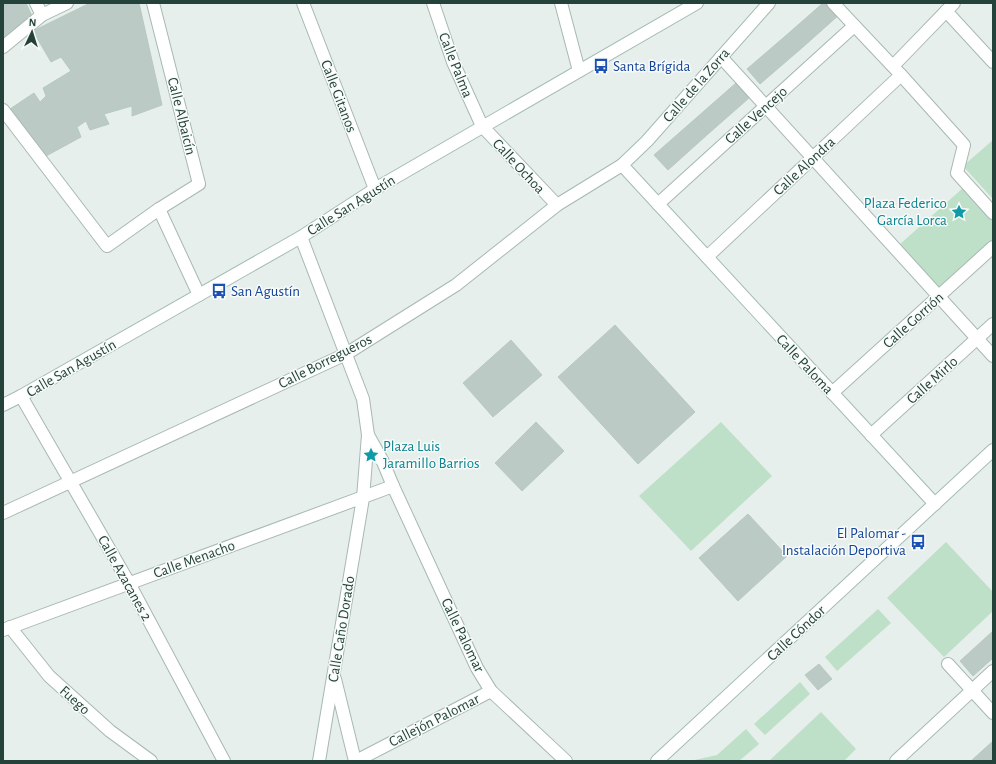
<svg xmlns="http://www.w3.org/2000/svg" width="996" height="764" font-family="'Alegreya Sans',sans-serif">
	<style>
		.green { fill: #bfe0c8 }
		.building { fill: #bbcac4; stroke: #b8c9c2 }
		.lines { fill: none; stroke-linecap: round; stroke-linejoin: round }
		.street-casing { stroke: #a8b8b2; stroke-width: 14 }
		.secondary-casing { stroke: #a4bbb3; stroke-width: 14 }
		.street { stroke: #fff; stroke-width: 12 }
		.secondary { stroke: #fff; stroke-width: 12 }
		.labels { text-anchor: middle; stroke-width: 3; stroke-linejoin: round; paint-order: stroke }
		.street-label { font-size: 15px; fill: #24423a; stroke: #f7fbf9 }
		.transit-label { font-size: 15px; fill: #164399; stroke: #f7fbf9; text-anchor: start }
		.culture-label { font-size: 15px; fill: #0d838f; stroke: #f7fbf9; text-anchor: end }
	</style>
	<rect width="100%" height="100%" fill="#e6efeb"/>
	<g class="green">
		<path d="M 993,140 L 993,199 L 963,166 Z"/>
		<path d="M 963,188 L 993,221 L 993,239 L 938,288 L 899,245 Z"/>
		<path d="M 721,422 L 772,476 L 691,551 L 639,496 Z"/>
		<path d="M 946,542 L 993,592 L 993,611 L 944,657 L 887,598 Z"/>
		<path d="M 878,609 L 891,623 L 837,671 L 825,657 Z"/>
		<path d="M 800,682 L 810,694 L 765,735 L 754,724 Z"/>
		<path d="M 821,712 L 856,749 L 844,761 L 769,761 Z"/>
		<path d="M 746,729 L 759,744 L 739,761 L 690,761 L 717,755 Z"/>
	</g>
	<g class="building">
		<path d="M 3,3 L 26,3 L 32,16 L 3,39 Z"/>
		<path d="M 90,3 L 139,3 L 162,105 L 132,116 L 132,106 L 104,114 L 109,124 L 90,130 L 86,121 L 77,127 L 81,137 L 46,156 L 10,109 L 34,93 L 40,102 L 46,96 L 43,88 L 71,71 L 61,57 L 51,62 L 33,31 Z"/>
		<path d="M 823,3 L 831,3 L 840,14 L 803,47 L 790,32 Z"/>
		<path d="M 790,32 L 803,47 L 760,84 L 747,69 Z"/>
		<path d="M 736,83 L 749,98 L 708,134 L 695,119 Z"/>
		<path d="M 695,119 L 708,134 L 668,170 L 654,155 Z"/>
		<path d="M 615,325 L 695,412 L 638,464 L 558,377 Z"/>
		<path d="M 511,340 L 542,375 L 493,417 L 463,383 Z"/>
		<path d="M 536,422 L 564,451 L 522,491 L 495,463 Z"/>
		<path d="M 748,514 L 787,556 L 738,601 L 699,558 Z"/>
		<path d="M 993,631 L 993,658 L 973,676 L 960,661 Z"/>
		<path d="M 819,664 L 832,679 L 818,690 L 805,675 Z"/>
		<path d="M 993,741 L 993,761 L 971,761 Z"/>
	</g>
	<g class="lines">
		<defs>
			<g id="street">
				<path d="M 36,3 L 42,15"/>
				<path d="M 303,3 L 375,189"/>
				<path d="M 433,3 L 453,62 L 482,126 L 557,205"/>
				<path d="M 561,3 L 579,71"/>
				<path d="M 833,3 L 901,75 L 964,145 L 957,173 L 993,213"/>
				<path d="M 946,11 L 993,62"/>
				<path d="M 3,47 L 42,15 L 67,3"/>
				<path d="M 721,57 L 993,356"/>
				<path d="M 893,66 L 954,3"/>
				<path d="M 3,110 L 107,246 L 159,209 L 199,184 L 153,3"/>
				<path d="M 658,204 L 854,26"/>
				<path d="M 159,209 L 199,295"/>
				<path d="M 301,237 L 363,399 L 368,435 L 363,498 L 319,761"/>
				<path d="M 707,257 L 901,75"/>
				<path d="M 832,393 L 993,247"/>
				<path d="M 21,396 L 129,583 L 224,761"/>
				<path d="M 368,435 L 383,462 L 393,486 L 477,668 L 491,691 L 566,761"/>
				<path d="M 871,435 L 993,324"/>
				<path d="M 3,513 L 346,354 L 456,285 L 557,205 L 622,165"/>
				<path d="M 10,627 L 49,676 L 110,731 L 151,761"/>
				<path d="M 3,630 L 393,486"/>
				<path d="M 948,664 L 993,713"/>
				<path d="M 335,679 L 355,761"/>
				<path d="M 356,761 L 491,691"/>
				<path d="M 896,761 L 993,671"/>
			</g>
			<g id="secondary">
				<path d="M 769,3 L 647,141 L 622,165 L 935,504"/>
				<path d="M 3,405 L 21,396 L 301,237 L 375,189 L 697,3"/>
				<path d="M 657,761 L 993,450"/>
			</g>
		</defs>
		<use href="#street" class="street-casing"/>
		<use href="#secondary" class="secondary-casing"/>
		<use href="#street" class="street"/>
		<use href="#secondary" class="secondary"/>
	</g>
	<defs>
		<symbol id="bus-bare" viewBox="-9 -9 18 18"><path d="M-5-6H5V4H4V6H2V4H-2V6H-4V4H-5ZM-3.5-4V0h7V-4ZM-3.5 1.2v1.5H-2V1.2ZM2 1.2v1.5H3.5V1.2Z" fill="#1a4fb4" stroke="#f7fbf9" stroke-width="2.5" paint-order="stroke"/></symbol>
		<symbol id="sight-bare" viewBox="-9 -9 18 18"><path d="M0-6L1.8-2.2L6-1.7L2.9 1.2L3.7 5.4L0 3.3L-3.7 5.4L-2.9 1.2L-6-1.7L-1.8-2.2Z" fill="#0f9aa8" stroke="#f7fbf9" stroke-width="2.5" paint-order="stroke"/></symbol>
	</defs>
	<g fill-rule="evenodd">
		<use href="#bus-bare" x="590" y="55" width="22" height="22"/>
		<use href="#sight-bare" x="948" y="201" width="22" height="22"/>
		<use href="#bus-bare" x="208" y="280" width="22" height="22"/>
		<use href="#sight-bare" x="360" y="444" width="22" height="22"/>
		<use href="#bus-bare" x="907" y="531" width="22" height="22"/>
	</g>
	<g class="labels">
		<g class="street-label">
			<text transform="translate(456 65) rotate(68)" y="5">Calle Palma</text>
			<text transform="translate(696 85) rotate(-49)" y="5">Calle de la Zorra</text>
			<text transform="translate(339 96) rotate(69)" y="5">Calle Gitanos</text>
			<text transform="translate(756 115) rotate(-42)" y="5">Calle Vencejo</text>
			<text transform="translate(182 116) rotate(76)" y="5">Calle Albaicín</text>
			<text transform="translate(519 166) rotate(47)" y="5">Calle Ochoa</text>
			<text transform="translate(804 166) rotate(-43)" y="5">Calle Alondra</text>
			<text transform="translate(351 205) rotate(-32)" y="5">Calle San Agustín</text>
			<text transform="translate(913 320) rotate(-42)" y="5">Calle Gorrión</text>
			<text transform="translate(325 361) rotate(-27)" y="5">Calle Borregueros</text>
			<text transform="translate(805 364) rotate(47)" y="5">Calle Paloma</text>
			<text transform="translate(71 368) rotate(-30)" y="5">Calle San Agustín</text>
			<text transform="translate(932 380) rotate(-42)" y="5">Calle Mirlo</text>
			<text transform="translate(194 559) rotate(-20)" y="5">Calle Menacho</text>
			<text transform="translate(125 578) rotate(61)" y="5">Calle Azacanes 2</text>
			<text transform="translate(341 629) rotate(-81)" y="5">Calle Caño Dorado</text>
			<text transform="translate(796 633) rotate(-43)" y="5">Calle Cóndor</text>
			<text transform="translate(463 635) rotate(64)" y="5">Calle Palomar</text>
			<text transform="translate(75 700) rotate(42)" y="5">Fuego</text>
			<text transform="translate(434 720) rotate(-27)" y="5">Callejón Palomar</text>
		</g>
		<g class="transit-label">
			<text x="613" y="71">Santa Brígida</text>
			<text x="231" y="296">San Agustín</text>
			<text x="906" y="538" text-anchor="end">El Palomar -<tspan x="906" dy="17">Instalación Deportiva</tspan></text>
		</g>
		<g class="culture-label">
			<text x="947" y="208">Plaza Federico<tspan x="947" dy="17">García Lorca</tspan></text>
			<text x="383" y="451" text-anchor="start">Plaza Luis<tspan x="383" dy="17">Jaramillo Barrios</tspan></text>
		</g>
	</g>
	<rect width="996" height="764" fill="none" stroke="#24423a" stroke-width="8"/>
	<g transform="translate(32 32) rotate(4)" stroke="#f7fbf9" stroke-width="3" paint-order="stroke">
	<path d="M0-3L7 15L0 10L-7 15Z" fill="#24423a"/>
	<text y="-6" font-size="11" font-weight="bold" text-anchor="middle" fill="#24423a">N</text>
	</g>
</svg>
